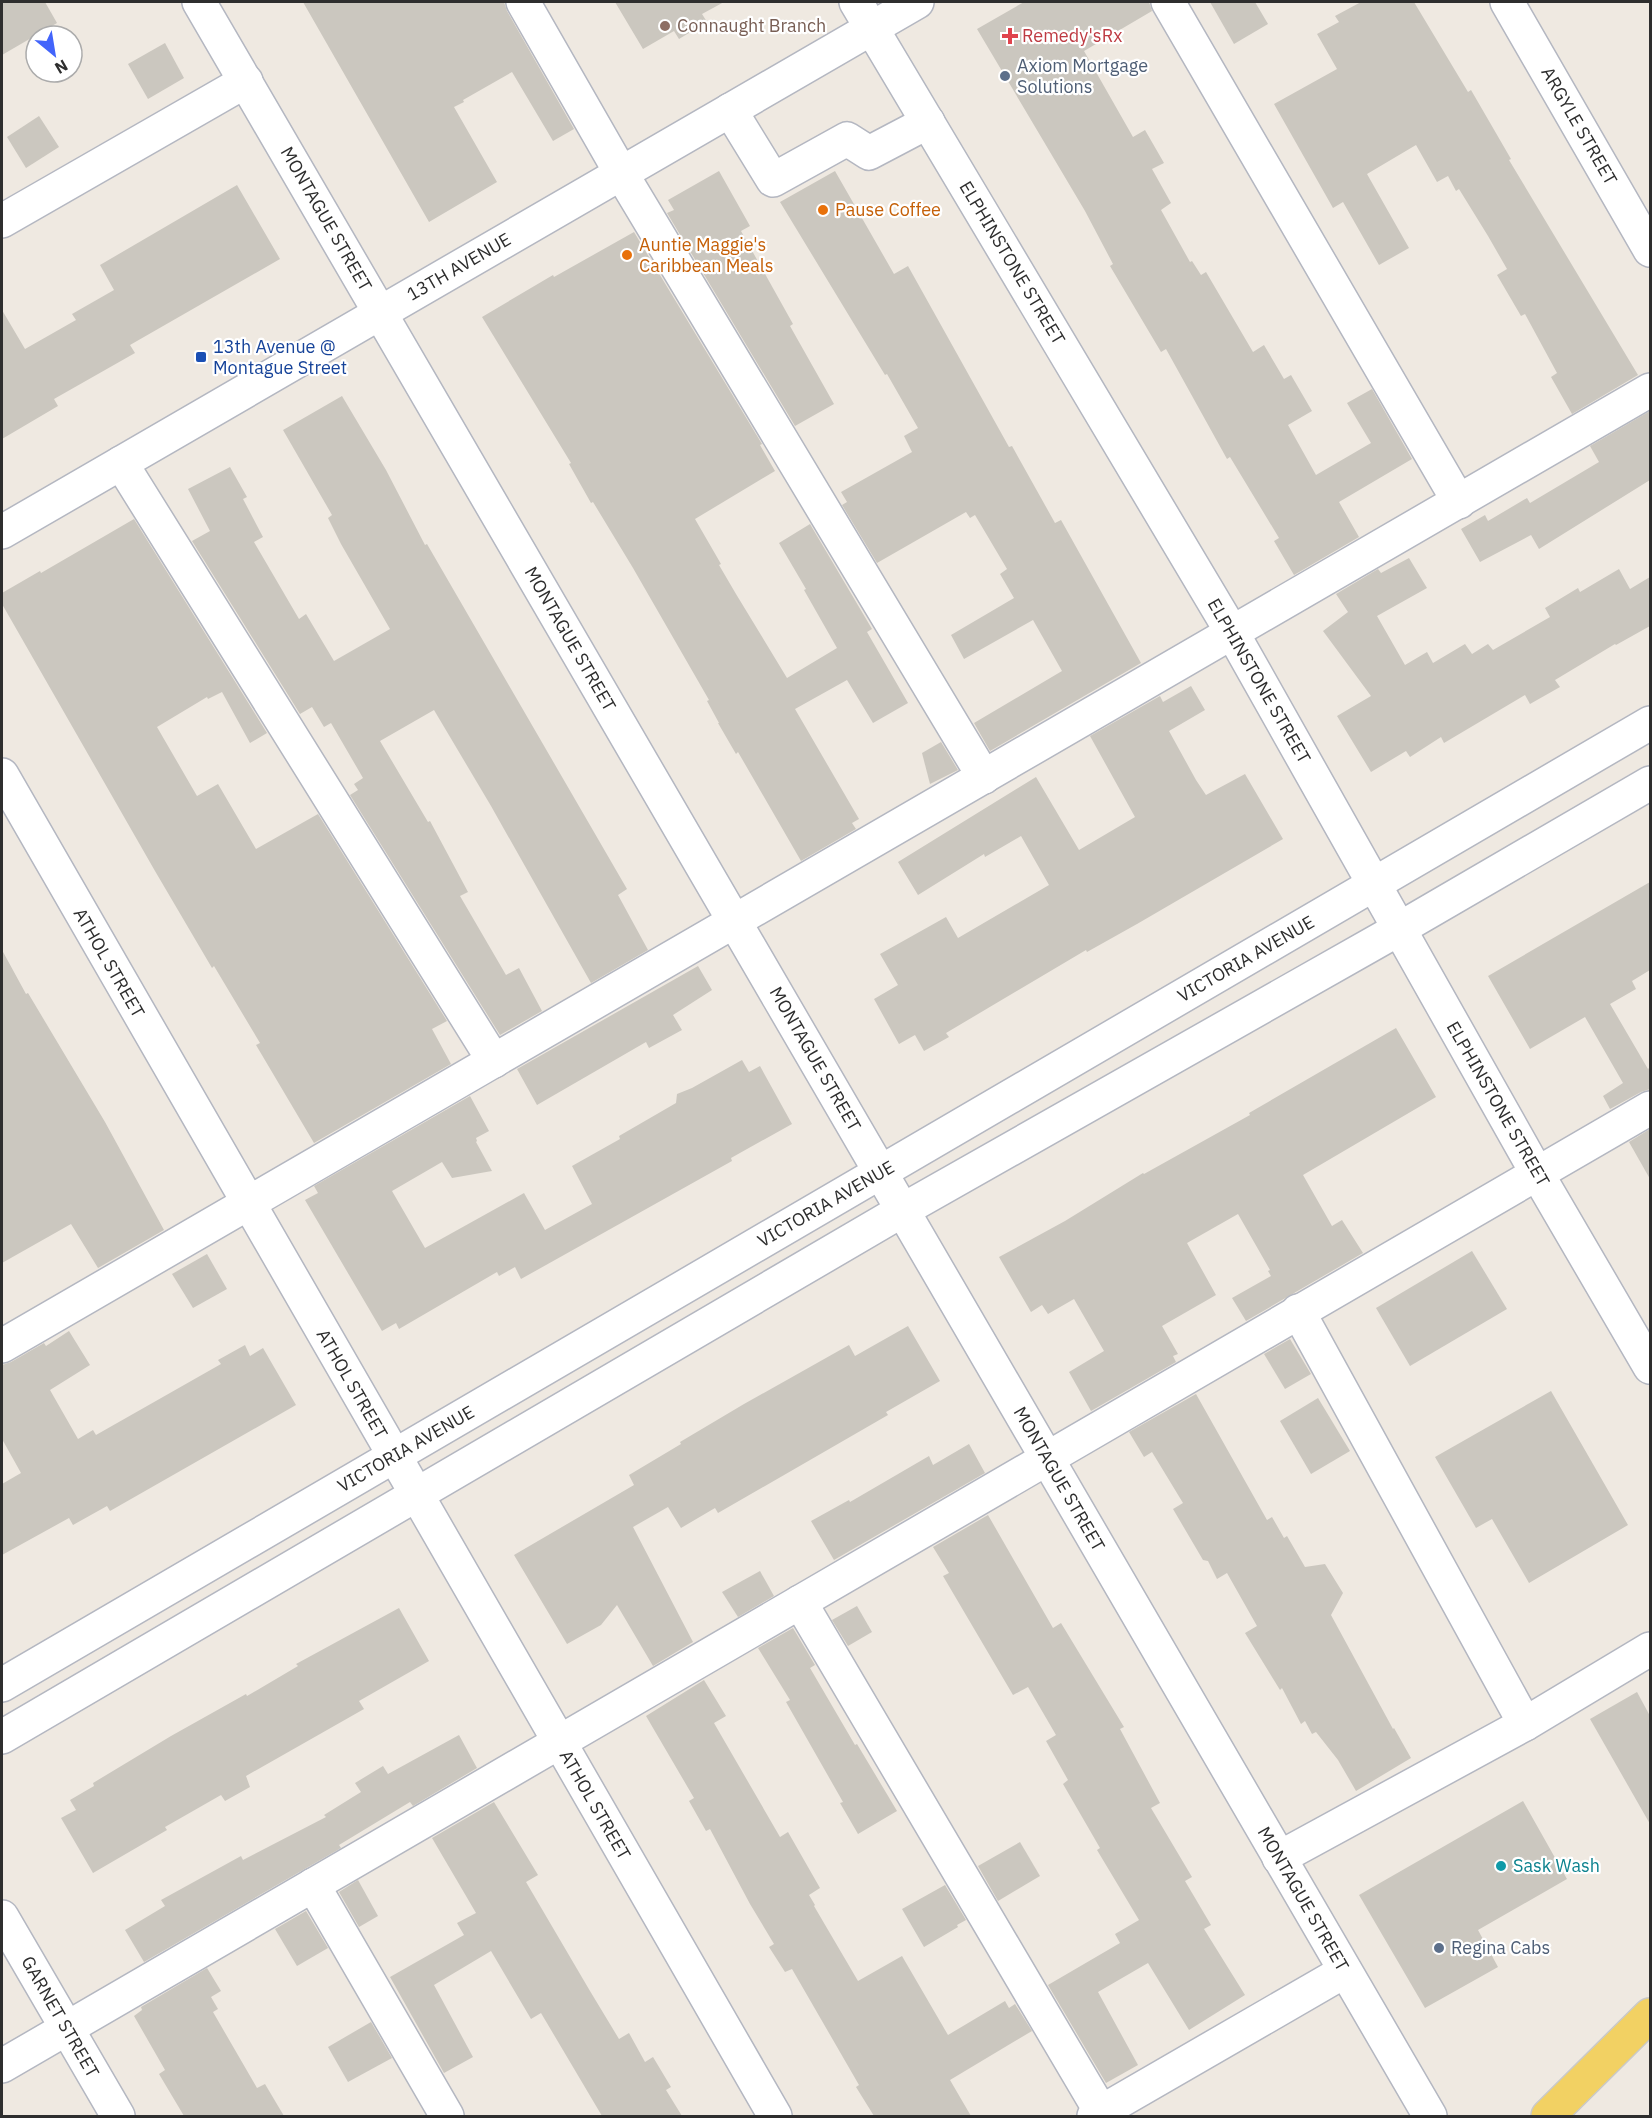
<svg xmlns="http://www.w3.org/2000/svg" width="1652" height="2118" font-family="'IBM Plex Sans',sans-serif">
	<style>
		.building { fill: #cbc7bf }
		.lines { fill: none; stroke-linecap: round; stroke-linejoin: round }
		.minor-casing { stroke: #b4b7c1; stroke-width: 36 }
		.major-casing { stroke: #c9c9c9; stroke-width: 36 }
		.minor { stroke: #fff; stroke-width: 33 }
		.major { stroke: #f2d163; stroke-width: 33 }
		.education-dot { fill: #8d6e63; stroke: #fff; stroke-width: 2 }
		.health-dot { fill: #e0444e; stroke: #fff; stroke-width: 2 }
		.service-dot { fill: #5c6f8a; stroke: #fff; stroke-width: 2 }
		.food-dot { fill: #e8710a; stroke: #fff; stroke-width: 2 }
		.transit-dot { fill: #1a4fb4; stroke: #fff; stroke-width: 2 }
		.culture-dot { fill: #0f9aa8; stroke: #fff; stroke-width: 2 }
		.labels { text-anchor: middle; stroke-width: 4.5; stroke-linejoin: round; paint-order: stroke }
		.education-label { font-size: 18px; fill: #785e54; stroke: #fff; text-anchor: start }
		.health-label { font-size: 18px; fill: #be3a42; stroke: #fff; text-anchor: start }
		.service-label { font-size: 18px; fill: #4e5e75; stroke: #fff; text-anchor: start }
		.street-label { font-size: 18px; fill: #2e2e2e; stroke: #fff }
		.food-label { font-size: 18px; fill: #c56008; stroke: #fff; text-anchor: start }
		.transit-label { font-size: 18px; fill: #164399; stroke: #fff; text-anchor: start }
		.culture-label { font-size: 18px; fill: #0d838f; stroke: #fff; text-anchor: start }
	</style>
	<rect width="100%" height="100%" fill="#efe9e1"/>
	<g class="building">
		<path d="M 2,2 L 45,2 L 57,23 L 2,55 Z"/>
		<path d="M 303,2 L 504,2 L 507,11 L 574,129 L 553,141 L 512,72 L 463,100 L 464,102 L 454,107 L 497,182 L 429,222 Z"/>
		<path d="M 615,2 L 724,2 L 702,14 L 707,22 L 679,39 L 674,31 L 643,49 Z"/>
		<path d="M 1024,2 L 1149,2 L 1152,11 L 1084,51 L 1133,137 L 1145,130 L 1164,163 L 1152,169 L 1171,203 L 1161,210 L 1190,262 L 1192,261 L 1201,275 L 1206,272 L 1253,352 L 1264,345 L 1284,379 L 1291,375 L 1312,411 L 1288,425 L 1316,475 L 1371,443 L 1347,403 L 1372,389 L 1412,459 L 1339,502 L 1359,537 L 1294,575 L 1274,541 L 1279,538 L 1230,457 L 1227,459 L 1166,349 L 1161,352 L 1110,266 L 1113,264 L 1085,211 L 977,29 Z"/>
		<path d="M 1210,2 L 1255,2 L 1268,24 L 1234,44 Z"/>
		<path d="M 1361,2 L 1414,2 L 1468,92 L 1471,90 L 1511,159 L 1509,160 L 1638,375 L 1572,414 L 1551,377 L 1557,373 L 1525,314 L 1521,316 L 1497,275 L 1507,269 L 1488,236 L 1459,189 L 1456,191 L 1448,176 L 1437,182 L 1416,145 L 1367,174 L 1409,248 L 1379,265 L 1343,202 L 1333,208 L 1274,104 L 1337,69 L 1317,34 L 1339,22 L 1335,16 Z"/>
		<path d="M 165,43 L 184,78 L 148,99 L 128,64 Z"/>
		<path d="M 39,116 L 59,147 L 26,168 L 7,137 Z"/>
		<path d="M 719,171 L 750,226 L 741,231 L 793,324 L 790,326 L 834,404 L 795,426 L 667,213 L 674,210 L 668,200 Z"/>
		<path d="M 835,171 L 894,274 L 908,266 L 1009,447 L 1012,446 L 1055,523 L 1061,520 L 1141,663 L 990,751 L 974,723 L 1062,671 L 1033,620 L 964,659 L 951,635 L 1014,598 L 1000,574 L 1007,569 L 975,515 L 970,518 L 966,512 L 877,563 L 842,505 L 847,502 L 841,492 L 912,452 L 904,436 L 918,428 L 887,374 L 885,375 L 780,202 Z"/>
		<path d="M 237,185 L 280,259 L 130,345 L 135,353 L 54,399 L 58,406 L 2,439 L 2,310 L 25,349 L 76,320 L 72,314 L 114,290 L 100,265 Z"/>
		<path d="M 634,232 L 762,444 L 760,445 L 775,471 L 695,519 L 721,564 L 719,565 L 736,594 L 787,678 L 837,648 L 804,590 L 806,589 L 779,543 L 810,524 L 872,629 L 867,632 L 908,703 L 873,723 L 847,680 L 795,709 L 859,819 L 852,823 L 856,829 L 801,861 L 738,752 L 736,754 L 718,723 L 719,723 L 707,701 L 709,700 L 633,568 L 593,502 L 591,503 L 569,464 L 571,463 L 482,317 L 553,275 L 554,277 Z"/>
		<path d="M 342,396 L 386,470 L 425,545 L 427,544 L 627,889 L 618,895 L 648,950 L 591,983 L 491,806 L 434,710 L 380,741 L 428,822 L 430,821 L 468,892 L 460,896 L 506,975 L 519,968 L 542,1011 L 500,1035 L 350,795 L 358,790 L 354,784 L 363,778 L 331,723 L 324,727 L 312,707 L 300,714 L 192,541 L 210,531 L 188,489 L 230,467 L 247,497 L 243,499 L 263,537 L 254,542 L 299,619 L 306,614 L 334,661 L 390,629 L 341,544 L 328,518 L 332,515 L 283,430 Z"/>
		<path d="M 1650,411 L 1650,480 L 1539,549 L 1531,535 L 1480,562 L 1461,529 L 1485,515 L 1488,521 L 1527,498 L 1530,503 L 1599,462 L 1590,446 Z"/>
		<path d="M 134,519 L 267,733 L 250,743 L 222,692 L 208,699 L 207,697 L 157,727 L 197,796 L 218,784 L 256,849 L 318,814 L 447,1021 L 432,1029 L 451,1064 L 314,1143 L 256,1045 L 260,1043 L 214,966 L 212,968 L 155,871 L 2,604 L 2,593 L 40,571 L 41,573 Z"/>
		<path d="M 1409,558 L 1427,588 L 1377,616 L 1405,665 L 1427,652 L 1433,663 L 1465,644 L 1472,654 L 1488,644 L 1493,650 L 1550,617 L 1545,608 L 1578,588 L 1580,592 L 1619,569 L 1630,589 L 1650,577 L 1650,626 L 1616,645 L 1615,644 L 1555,680 L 1560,687 L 1530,704 L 1525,695 L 1444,743 L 1441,737 L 1410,757 L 1406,751 L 1371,772 L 1337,716 L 1371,696 L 1323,631 L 1348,612 L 1336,594 L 1378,569 L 1381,573 Z"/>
		<path d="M 1191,686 L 1205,710 L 1169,731 L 1196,780 L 1206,795 L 1245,774 L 1283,839 L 1137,924 L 1087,952 L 1086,950 L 946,1033 L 949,1037 L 924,1051 L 915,1035 L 899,1044 L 874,999 L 898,985 L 880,954 L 946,917 L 958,938 L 1049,885 L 1021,836 L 985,857 L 984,854 L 918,895 L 898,862 L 1036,777 L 1079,850 L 1135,817 L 1090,736 L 1160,696 L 1163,702 Z"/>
		<path d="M 941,742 L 958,770 L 930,784 L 922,753 Z"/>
		<path d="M 1650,882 L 1650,970 L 1632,981 L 1636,989 L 1610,1004 L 1648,1069 L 1650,1067 L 1650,1089 L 1641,1092 L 1610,1109 L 1603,1096 L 1623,1083 L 1585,1017 L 1530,1049 L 1488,976 Z"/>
		<path d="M 2,950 L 26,994 L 28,993 L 105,1122 L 164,1230 L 98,1268 L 71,1224 L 2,1263 Z"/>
		<path d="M 698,966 L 712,990 L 673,1015 L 682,1030 L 649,1048 L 646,1042 L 537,1105 L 517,1069 Z"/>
		<path d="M 1396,1028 L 1436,1097 L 1303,1175 L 1332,1226 L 1342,1220 L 1363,1253 L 1246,1321 L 1232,1298 L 1271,1276 L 1268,1271 L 1270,1270 L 1238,1214 L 1187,1243 L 1216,1295 L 1162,1326 L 1178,1354 L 1173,1356 L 1176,1362 L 1091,1411 L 1069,1372 L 1104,1351 L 1074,1299 L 1048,1314 L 1042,1305 L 1031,1312 L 999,1257 L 1065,1221 L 1143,1173 L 1144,1174 L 1250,1115 L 1249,1113 Z"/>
		<path d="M 742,1060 L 749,1072 L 760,1066 L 792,1124 L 731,1158 L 732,1161 L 521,1279 L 515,1267 L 499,1276 L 497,1272 L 399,1329 L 396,1323 L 382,1331 L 305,1200 L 318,1193 L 314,1186 L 470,1096 L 489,1131 L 476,1138 L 477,1141 L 476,1142 L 492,1171 L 452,1178 L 442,1162 L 392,1191 L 425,1248 L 524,1193 L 545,1230 L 592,1204 L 572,1166 L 620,1139 L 619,1136 L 676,1103 L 677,1094 L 692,1088 Z"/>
		<path d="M 1650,1129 L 1650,1179 L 1629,1142 Z"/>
		<path d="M 1472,1251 L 1507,1309 L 1410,1366 L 1376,1308 Z"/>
		<path d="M 207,1254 L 227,1289 L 193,1308 L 172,1274 Z"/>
		<path d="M 908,1326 L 940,1381 L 886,1412 L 888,1415 L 718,1513 L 715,1508 L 681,1528 L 668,1507 L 633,1527 L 693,1642 L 653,1666 L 617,1605 L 601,1625 L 567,1644 L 514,1555 L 634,1485 L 629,1475 L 681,1444 L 680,1442 L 744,1404 L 849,1345 L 855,1356 Z"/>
		<path d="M 69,1331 L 90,1365 L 50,1390 L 78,1439 L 93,1430 L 96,1435 L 221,1364 L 218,1360 L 245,1345 L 250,1356 L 263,1348 L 296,1405 L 110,1511 L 107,1506 L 73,1525 L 69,1518 L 2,1555 L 2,1484 L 21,1473 L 2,1439 L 2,1365 L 11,1362 L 44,1343 L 46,1346 Z"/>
		<path d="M 1290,1339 L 1311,1374 L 1285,1389 L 1264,1354 Z"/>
		<path d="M 1551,1391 L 1628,1525 L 1529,1583 L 1492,1519 L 1476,1528 L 1435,1457 Z"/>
		<path d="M 1196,1394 L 1267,1520 L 1272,1517 L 1284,1538 L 1287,1536 L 1305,1567 L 1325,1564 L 1343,1593 L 1331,1615 L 1393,1729 L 1394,1728 L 1411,1758 L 1356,1791 L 1338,1760 L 1316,1732 L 1312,1734 L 1305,1721 L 1301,1724 L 1282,1688 L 1280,1690 L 1245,1633 L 1257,1626 L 1227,1573 L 1217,1579 L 1208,1561 L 1203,1560 L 1173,1509 L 1183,1503 L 1152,1452 L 1144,1457 L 1129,1432 Z"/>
		<path d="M 1318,1398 L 1350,1451 L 1311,1474 L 1280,1421 Z"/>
		<path d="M 969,1444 L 985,1473 L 834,1560 L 811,1521 L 849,1500 L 850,1502 L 929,1456 L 933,1465 Z"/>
		<path d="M 988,1515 L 1053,1628 L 1061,1623 L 1124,1727 L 1120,1729 L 1160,1803 L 1151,1808 L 1192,1877 L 1185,1881 L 1211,1925 L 1204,1929 L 1245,1995 L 1189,2030 L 1148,1963 L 1098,1992 L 1138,2065 L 1106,2083 L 1048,1985 L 1120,1943 L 1115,1934 L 1139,1920 L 1097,1850 L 1100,1848 L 1063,1784 L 1068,1780 L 1046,1741 L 1056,1735 L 1028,1687 L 1013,1695 L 943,1576 L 949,1573 L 933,1547 Z"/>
		<path d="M 760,1571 L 774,1596 L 738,1617 L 722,1592 Z"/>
		<path d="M 857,1606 L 872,1632 L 848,1646 L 832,1620 Z"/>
		<path d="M 399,1608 L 429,1661 L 359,1701 L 364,1709 L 246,1776 L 250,1787 L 225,1801 L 221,1795 L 165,1827 L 167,1830 L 93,1873 L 61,1818 L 76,1810 L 70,1800 L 94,1786 L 93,1783 L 171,1736 L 246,1694 L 247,1696 L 298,1666 L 296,1664 Z"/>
		<path d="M 793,1628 L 815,1665 L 810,1668 L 855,1745 L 857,1744 L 897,1811 L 858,1834 L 840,1803 L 843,1802 L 786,1702 L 790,1700 L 758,1648 Z"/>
		<path d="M 704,1680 L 726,1716 L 714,1723 L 780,1837 L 788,1832 L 820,1888 L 809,1895 L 815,1905 L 814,1906 L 858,1981 L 902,1956 L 948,2035 L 1005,2001 L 1009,2008 L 1015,2004 L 1032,2031 L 950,2080 L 971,2116 L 874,2116 L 856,2087 L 859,2085 L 792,1969 L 785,1972 L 769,1947 L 774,1944 L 750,1904 L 710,1829 L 706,1831 L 689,1801 L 694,1798 L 646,1716 Z"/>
		<path d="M 1637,1692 L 1650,1716 L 1650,1824 L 1590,1719 Z"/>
		<path d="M 459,1735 L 477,1768 L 413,1806 L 410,1802 L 339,1845 L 341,1848 L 144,1962 L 125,1930 L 165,1906 L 161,1900 L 241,1856 L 243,1860 L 326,1817 L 324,1815 L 361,1792 L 355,1783 L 383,1766 L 388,1774 Z"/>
		<path d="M 1523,1801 L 1567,1879 L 1478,1930 L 1498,1967 L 1425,2008 L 1359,1895 Z"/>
		<path d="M 494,1802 L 538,1875 L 526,1882 L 590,1991 L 619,2039 L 629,2033 L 645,2062 L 653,2057 L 671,2087 L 666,2090 L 682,2116 L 602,2116 L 541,2013 L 531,2019 L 491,1951 L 434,1985 L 473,2057 L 444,2073 L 390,1977 L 464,1935 L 457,1923 L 476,1913 L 432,1838 Z"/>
		<path d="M 1020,1842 L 1040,1876 L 998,1901 L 978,1866 Z"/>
		<path d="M 358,1880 L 378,1916 L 359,1927 L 339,1892 Z"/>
		<path d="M 945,1885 L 966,1920 L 957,1925 L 958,1927 L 924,1947 L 902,1909 Z"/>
		<path d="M 306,1911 L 328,1948 L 297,1966 L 275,1929 Z"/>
		<path d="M 207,1968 L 221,1991 L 211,1997 L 218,2009 L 213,2012 L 257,2088 L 265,2084 L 284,2116 L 184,2116 L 159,2074 L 165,2070 L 134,2016 L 142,2010 L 141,2007 Z"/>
		<path d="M 371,2022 L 392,2058 L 348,2082 L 328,2047 Z"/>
	</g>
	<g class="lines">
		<defs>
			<g id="minor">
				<path d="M 199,2 L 1430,2116"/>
				<path d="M 523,2 L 621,173 L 984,777"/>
				<path d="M 856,2 L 1233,634 L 1538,1175 L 1650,1367"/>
				<path d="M 1168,2 L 1459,502"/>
				<path d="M 1507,2 L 1650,250"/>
				<path d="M 730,110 L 773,180 L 847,139 L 869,153 L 928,122"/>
				<path d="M 2,221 L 246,81"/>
				<path d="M 121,463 L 494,1061"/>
				<path d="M 2,532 L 917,2"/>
				<path d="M 2,775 L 775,2116"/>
				<path d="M 1298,1311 L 1525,1724"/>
				<path d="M 2,1346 L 1650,390"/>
				<path d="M 800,1602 L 1101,2112"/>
				<path d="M 2,1685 L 1650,723"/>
				<path d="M 2,1737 L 903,1210 L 1399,929 L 1650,783"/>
				<path d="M 1279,1858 L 1525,1724 L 1650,1649"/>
				<path d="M 313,1885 L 447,2116"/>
				<path d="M 2,1917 L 118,2116"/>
				<path d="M 2,2066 L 1650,1108"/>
				<path d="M 1094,2116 L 1345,1971"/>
			</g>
			<path id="major" d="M 1548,2116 L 1650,2015"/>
		</defs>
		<use href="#minor" class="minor-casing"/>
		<use href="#major" class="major-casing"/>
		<use href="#minor" class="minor"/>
		<use href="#major" class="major"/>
	</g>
	<circle class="education-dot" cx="665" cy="26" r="6"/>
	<path class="health-dot" d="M1007 27h6v6h6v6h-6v6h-6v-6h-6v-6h6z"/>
	<g class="service-dot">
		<circle cx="1005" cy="76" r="6"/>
		<circle cx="1439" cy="1948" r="6"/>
	</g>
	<g class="food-dot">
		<circle cx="823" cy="210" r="6"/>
		<circle cx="627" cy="255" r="6"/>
	</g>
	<rect class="transit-dot" x="195" y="351" width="12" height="12" rx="3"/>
	<circle class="culture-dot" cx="1501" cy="1866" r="6"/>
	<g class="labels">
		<g class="education-label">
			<text x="677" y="32">Connaught Branch</text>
		</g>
		<g class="health-label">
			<text x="1022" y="42">Remedy'sRx</text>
		</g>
		<g class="service-label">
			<text x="1017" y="72">Axiom Mortgage<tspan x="1017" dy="21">Solutions</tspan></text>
			<text x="1451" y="1954">Regina Cabs</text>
		</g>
		<g class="street-label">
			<text transform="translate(1579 126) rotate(60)" y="6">ARGYLE STREET</text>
			<text transform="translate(326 219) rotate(60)" y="6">MONTAGUE STREET</text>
			<text transform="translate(1012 263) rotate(59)" y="6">ELPHINSTONE STREET</text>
			<text transform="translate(459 267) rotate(-30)" y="6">13TH AVENUE</text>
			<text transform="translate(570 639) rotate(60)" y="6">MONTAGUE STREET</text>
			<text transform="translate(1259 681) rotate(60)" y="6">ELPHINSTONE STREET</text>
			<text transform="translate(1246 959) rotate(-30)" y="6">VICTORIA AVENUE</text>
			<text transform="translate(109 963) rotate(60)" y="6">ATHOL STREET</text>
			<text transform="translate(815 1059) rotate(60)" y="6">MONTAGUE STREET</text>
			<text transform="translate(1498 1104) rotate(60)" y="6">ELPHINSTONE STREET</text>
			<text transform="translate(826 1204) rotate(-30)" y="6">VICTORIA AVENUE</text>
			<text transform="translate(352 1384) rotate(60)" y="6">ATHOL STREET</text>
			<text transform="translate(406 1449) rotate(-30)" y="6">VICTORIA AVENUE</text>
			<text transform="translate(1059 1479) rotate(60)" y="6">MONTAGUE STREET</text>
			<text transform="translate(595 1805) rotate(60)" y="6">ATHOL STREET</text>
			<text transform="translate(1303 1899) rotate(60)" y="6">MONTAGUE STREET</text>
			<text transform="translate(60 2017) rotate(60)" y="6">GARNET STREET</text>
		</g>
		<g class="food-label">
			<text x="835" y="216">Pause Coffee</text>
			<text x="639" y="251">Auntie Maggie's<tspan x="639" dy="21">Caribbean Meals</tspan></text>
		</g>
		<g class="transit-label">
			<text x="213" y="353">13th Avenue @<tspan x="213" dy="21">Montague Street</tspan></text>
		</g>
		<g class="culture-label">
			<text x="1513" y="1872">Sask Wash</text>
		</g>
	</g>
	<rect width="1652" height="2118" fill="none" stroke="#2e2e2e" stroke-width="6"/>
	<g transform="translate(54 54) rotate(150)"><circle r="28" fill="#ffffff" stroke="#ababab" stroke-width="1.5"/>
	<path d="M0-4.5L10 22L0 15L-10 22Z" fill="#4264fb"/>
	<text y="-9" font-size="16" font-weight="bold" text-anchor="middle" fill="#2e2e2e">N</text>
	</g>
</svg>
